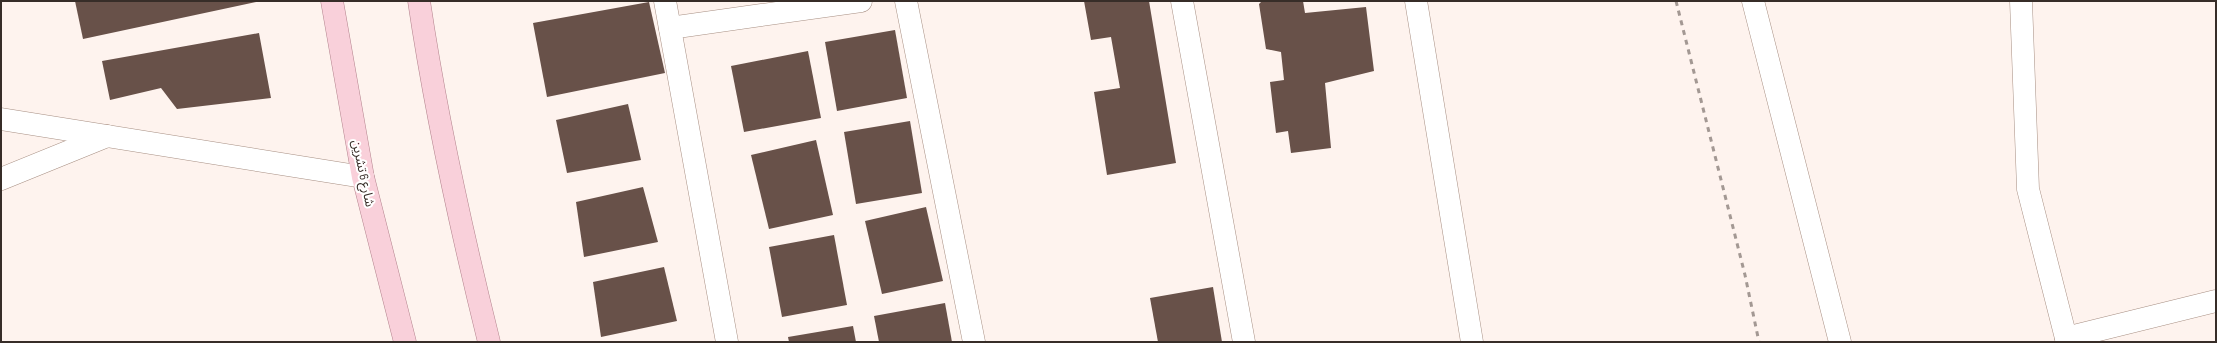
<svg xmlns="http://www.w3.org/2000/svg" width="2217" height="343" font-family="'Sofia Sans Condensed','Noto Sans Arabic',sans-serif">
	<style>
		.building { fill: #685149 }
		.lines { fill: none; stroke-linecap: round; stroke-linejoin: round }
		.minor-casing { stroke: #a78f83; stroke-width: 23 }
		.primary-casing { stroke: #b2828c; stroke-width: 23 }
		.minor { stroke: #fff; stroke-width: 22 }
		.primary { stroke: #f9d0da; stroke-width: 22 }
		.rail { stroke: #a39893; stroke-width: 3; stroke-dasharray: 5 5; stroke-linecap: butt }
		.labels { text-anchor: middle; stroke-width: 4; stroke-linejoin: round; paint-order: stroke }
		.street-label { font-size: 13px; fill: #372d28; stroke: #fff }
	</style>
	<rect width="100%" height="100%" fill="#fef3ee"/>
	<g class="building">
		<path d="M 75,1 L 256,1 L 256,2 L 83,39 Z"/>
		<path d="M 1084,1 L 1149,1 L 1176,163 L 1107,175 L 1094,92 L 1120,88 L 1111,37 L 1091,40 Z"/>
		<path d="M 1262,1 L 1303,1 L 1305,13 L 1366,7 L 1374,71 L 1325,83 L 1331,148 L 1291,153 L 1288,131 L 1276,133 L 1270,82 L 1284,80 L 1281,52 L 1266,49 L 1259,4 Z"/>
		<path d="M 649,2 L 665,73 L 547,97 L 533,23 Z"/>
		<path d="M 895,30 L 907,98 L 837,111 L 825,42 Z"/>
		<path d="M 259,33 L 271,98 L 177,109 L 161,88 L 110,100 L 102,61 Z"/>
		<path d="M 808,51 L 821,118 L 744,132 L 731,66 Z"/>
		<path d="M 628,104 L 641,160 L 567,173 L 556,120 Z"/>
		<path d="M 910,121 L 922,193 L 856,204 L 844,132 Z"/>
		<path d="M 816,140 L 833,215 L 769,229 L 751,155 Z"/>
		<path d="M 643,187 L 658,242 L 584,257 L 576,202 Z"/>
		<path d="M 926,207 L 943,281 L 882,294 L 865,221 Z"/>
		<path d="M 834,235 L 847,305 L 782,317 L 769,247 Z"/>
		<path d="M 664,267 L 677,321 L 601,337 L 593,282 Z"/>
		<path d="M 1213,287 L 1222,342 L 1158,342 L 1150,298 Z"/>
		<path d="M 945,303 L 952,342 L 879,342 L 874,316 Z"/>
		<path d="M 853,326 L 856,342 L 789,342 L 788,337 Z"/>
	</g>
	<g class="lines">
		<defs>
			<g id="minor">
				<path d="M 665,1 L 727,342"/>
				<path d="M 906,1 L 974,342"/>
				<path d="M 1182,1 L 1244,342"/>
				<path d="M 1416,1 L 1472,342"/>
				<path d="M 1753,1 L 1840,342"/>
				<path d="M 2021,1 L 2028,189 L 2067,342"/>
				<path d="M 670,28 L 861,1"/>
				<path d="M 1,119 L 363,177"/>
				<path d="M 1,179 L 107,136"/>
				<path d="M 2066,338 L 2216,301"/>
			</g>
			<g id="primary">
				<path d="M 332,1 L 363,177 L 405,342"/>
				<path d="M 419,1 C 436,116 461,229 489,342"/>
			</g>
		</defs>
		<use href="#minor" class="minor-casing"/>
		<use href="#primary" class="primary-casing"/>
		<use href="#minor" class="minor"/>
		<use href="#primary" class="primary"/>
		<path class="rail" d="M 1676,1 L 1745,275 L 1759,342"/>
	</g>
	<g class="labels">
		<g class="street-label">
			<text transform="translate(364 173) rotate(78)" y="5">شارع 6 تشرين</text>
		</g>
	</g>
	<rect width="2217" height="343" fill="none" stroke="#372d28" stroke-width="4"/>
</svg>
